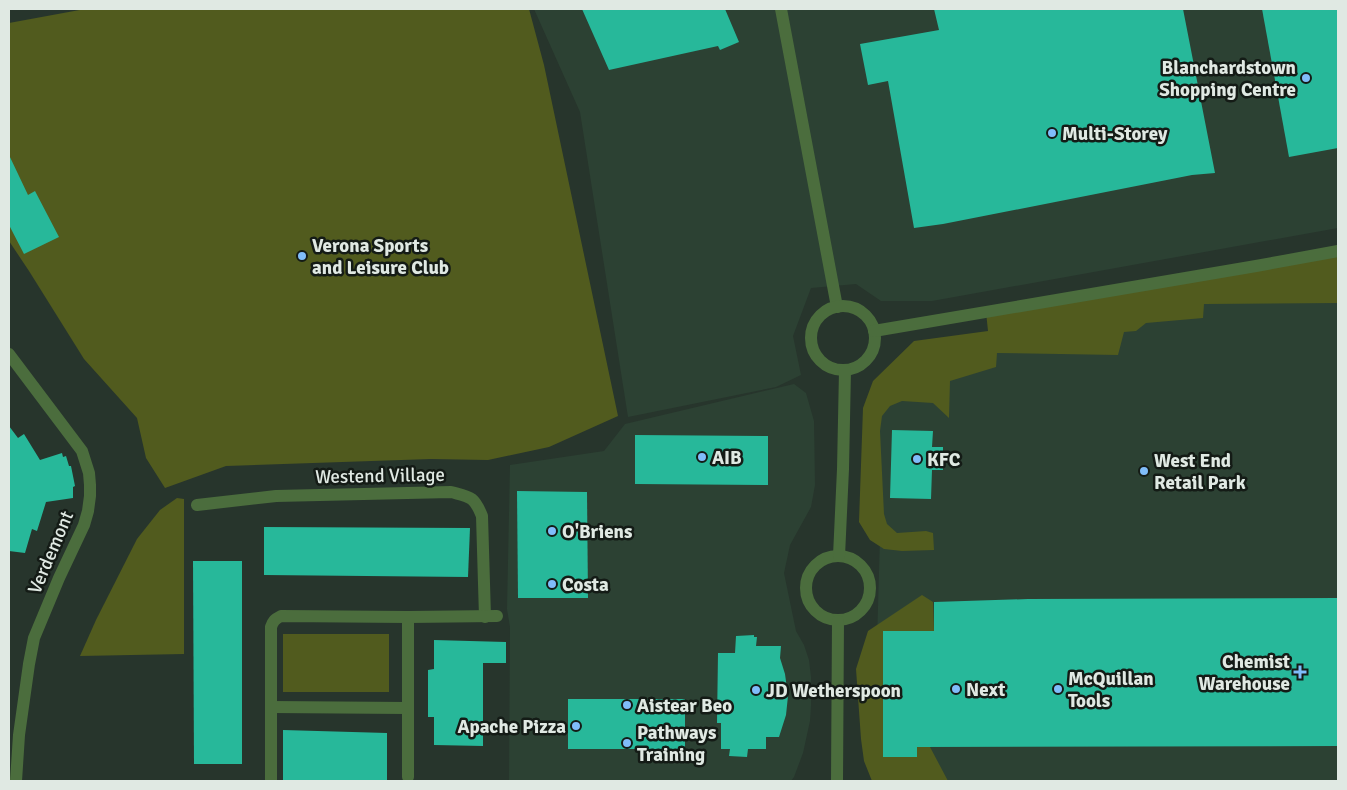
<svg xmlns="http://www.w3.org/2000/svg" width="1347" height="790" font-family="Signika,sans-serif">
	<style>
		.built { fill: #2c4133 }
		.green { fill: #515b1e }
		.building { fill: #27b89a }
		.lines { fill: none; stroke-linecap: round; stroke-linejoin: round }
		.minor { stroke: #4b6d3d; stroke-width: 12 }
		.poi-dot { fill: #80bdfa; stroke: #141b16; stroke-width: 2 }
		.labels { text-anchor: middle; stroke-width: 5; stroke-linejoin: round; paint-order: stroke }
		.poi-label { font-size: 19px; font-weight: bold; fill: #e0e9e3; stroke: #141b16; text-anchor: start }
		.street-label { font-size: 19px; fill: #e0e9e3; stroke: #141b16 }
	</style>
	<rect width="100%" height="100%" fill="#27352c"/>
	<g class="built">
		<path d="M 534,9 L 1338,9 L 1338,228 L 932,301 L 881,301 L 856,284 L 811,288 L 793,336 L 801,375 L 776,387 L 628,417 L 580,112 Z"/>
		<path d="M 1338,275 L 1338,781 L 873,781 L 880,537 L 875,422 L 915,355 Z"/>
		<path d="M 794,384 L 806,393 L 814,421 L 815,485 L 811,507 L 790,545 L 784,573 L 796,631 L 804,645 L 809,660 L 811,677 L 811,706 L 810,721 L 803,753 L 794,777 L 791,781 L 509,781 L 510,627 L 507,609 L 510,465 L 604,451 L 625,424 Z"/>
	</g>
	<g class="green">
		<path d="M 85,9 L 529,9 L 544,65 L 618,416 L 549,447 L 488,460 L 431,459 L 226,466 L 165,488 L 146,458 L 137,418 L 84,359 L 29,271 L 9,241 L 9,23 Z"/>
		<path d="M 1338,250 L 1338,303 L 1204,304 L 1203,318 L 1146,323 L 1136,331 L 1124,332 L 1118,355 L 997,353 L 996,367 L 950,381 L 949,418 L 933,403 L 902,401 L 890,406 L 882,416 L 880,431 L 884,514 L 887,524 L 897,533 L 926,531 L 933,533 L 934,550 L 902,551 L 884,549 L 870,540 L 859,522 L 863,408 L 873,381 L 914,341 L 988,331 L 986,312 Z"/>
		<path d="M 177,498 L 184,499 L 184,654 L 80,656 L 96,620 L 137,539 L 160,510 Z"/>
		<path d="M 922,595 L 933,602 L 934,631 L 917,747 L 930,747 L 948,781 L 872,781 L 864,761 L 861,739 L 856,669 L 868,631 Z"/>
		<rect x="283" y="634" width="106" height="58"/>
	</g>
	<g class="building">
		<path d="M 582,9 L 725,9 L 739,42 L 720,50 L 718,46 L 609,70 Z"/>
		<path d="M 934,9 L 1183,9 L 1215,173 L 1192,175 L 943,224 L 914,228 L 888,81 L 868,85 L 860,44 L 939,30 Z"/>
		<path d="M 1262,9 L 1338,9 L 1338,148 L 1289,157 Z"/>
		<path d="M 9,155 L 28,195 L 35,191 L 59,237 L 24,254 L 9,225 Z"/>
		<path d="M 9,426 L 18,438 L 24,434 L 40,460 L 62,453 L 63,457 L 66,456 L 69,466 L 71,466 L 75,486 L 73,487 L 73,498 L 46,502 L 37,531 L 32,529 L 25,553 L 9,551 Z"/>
		<path d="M 892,430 L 933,431 L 932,447 L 943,447 L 943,470 L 932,470 L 931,499 L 890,498 Z"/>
		<path d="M 635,435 L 768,436 L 768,485 L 635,484 Z"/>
		<path d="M 517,491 L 587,492 L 588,598 L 518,598 Z"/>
		<path d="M 264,527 L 470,528 L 468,577 L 264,575 Z"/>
		<path d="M 193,561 L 242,561 L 242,764 L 194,764 Z"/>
		<path d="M 1338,598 L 1338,746 L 917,747 L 917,757 L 883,757 L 883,631 L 934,631 L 934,602 L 1028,599 Z"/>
		<path d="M 754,635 L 754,637 L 757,637 L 756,646 L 781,646 L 780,658 L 785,674 L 788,696 L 786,715 L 779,737 L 766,737 L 766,749 L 748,749 L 747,757 L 729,756 L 730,749 L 721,749 L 721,723 L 717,723 L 718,653 L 735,653 L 736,636 Z"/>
		<path d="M 434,640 L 506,642 L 506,663 L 483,663 L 483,746 L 434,745 L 434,717 L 428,717 L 428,670 L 434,669 Z"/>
		<rect x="568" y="699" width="117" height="50"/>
		<path d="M 283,730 L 387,733 L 387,781 L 283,781 Z"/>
	</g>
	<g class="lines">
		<g class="minor">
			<path d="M 781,9 L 837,307"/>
			<circle cx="843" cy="338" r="32"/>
			<path d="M 874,331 L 1256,266 L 1338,251"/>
			<path d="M 9,354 L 82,451 L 89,473 L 90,485 L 90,496 L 88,511 L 84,525 L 59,578 L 34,638 L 29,664 L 19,735 L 16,781"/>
			<path d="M 197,505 L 276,496 L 451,492 C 470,497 474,496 482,516 L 485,617"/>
			<circle cx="838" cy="588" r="32"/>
			<path d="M 839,556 L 843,469 L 845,370"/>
			<path d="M 271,707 L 407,708"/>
			<path d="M 408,777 L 408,617"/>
			<path d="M 271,781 L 271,627 C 273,621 275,619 281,616 L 408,617 L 497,616"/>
			<path d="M 837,781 L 838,621"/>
		</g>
	</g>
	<g class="poi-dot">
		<circle cx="1306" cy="78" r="5"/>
		<circle cx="1052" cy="133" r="5"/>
		<circle cx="302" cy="256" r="5"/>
		<circle cx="702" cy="457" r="5"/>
		<circle cx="917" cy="459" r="5"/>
		<circle cx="1144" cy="471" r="5"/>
		<circle cx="552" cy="531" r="5"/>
		<circle cx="552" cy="584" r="5"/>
		<path d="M1297.5 664.5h5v5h5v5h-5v5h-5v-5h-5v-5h5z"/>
		<circle cx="956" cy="689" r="5"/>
		<circle cx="1058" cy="689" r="5"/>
		<circle cx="756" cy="690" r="5"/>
		<circle cx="627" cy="705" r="5"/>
		<circle cx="576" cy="726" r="5"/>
		<circle cx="627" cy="743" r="5"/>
	</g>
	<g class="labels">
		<g class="poi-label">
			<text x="1296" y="74" text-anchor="end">Blanchardstown<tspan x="1296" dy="22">Shopping Centre</tspan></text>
			<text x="1062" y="140">Multi-Storey</text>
			<text x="312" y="252">Verona Sports<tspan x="312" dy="22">and Leisure Club</tspan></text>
			<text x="712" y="464">AIB</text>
			<text x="927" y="466">KFC</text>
			<text x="1154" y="467">West End<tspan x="1154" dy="22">Retail Park</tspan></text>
			<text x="562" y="538">O'Briens</text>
			<text x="562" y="591">Costa</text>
			<text x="1290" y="668" text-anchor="end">Chemist<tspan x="1290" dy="22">Warehouse</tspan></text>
			<text x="1068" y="685">McQuillan<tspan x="1068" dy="22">Tools</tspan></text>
			<text x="966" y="696">Next</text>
			<text x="766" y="697">JD Wetherspoon</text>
			<text x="637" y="712">Aistear Beo</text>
			<text x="566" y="733" text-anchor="end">Apache Pizza</text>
			<text x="637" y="739">Pathways<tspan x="637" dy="22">Training</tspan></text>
		</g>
		<g class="street-label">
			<text transform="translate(380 475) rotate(-1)" y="7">Westend Village</text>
			<text transform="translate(50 552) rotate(-67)" y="7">Verdemont</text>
		</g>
	</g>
	<rect width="1347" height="790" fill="none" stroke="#e0e9e3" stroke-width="20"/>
</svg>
